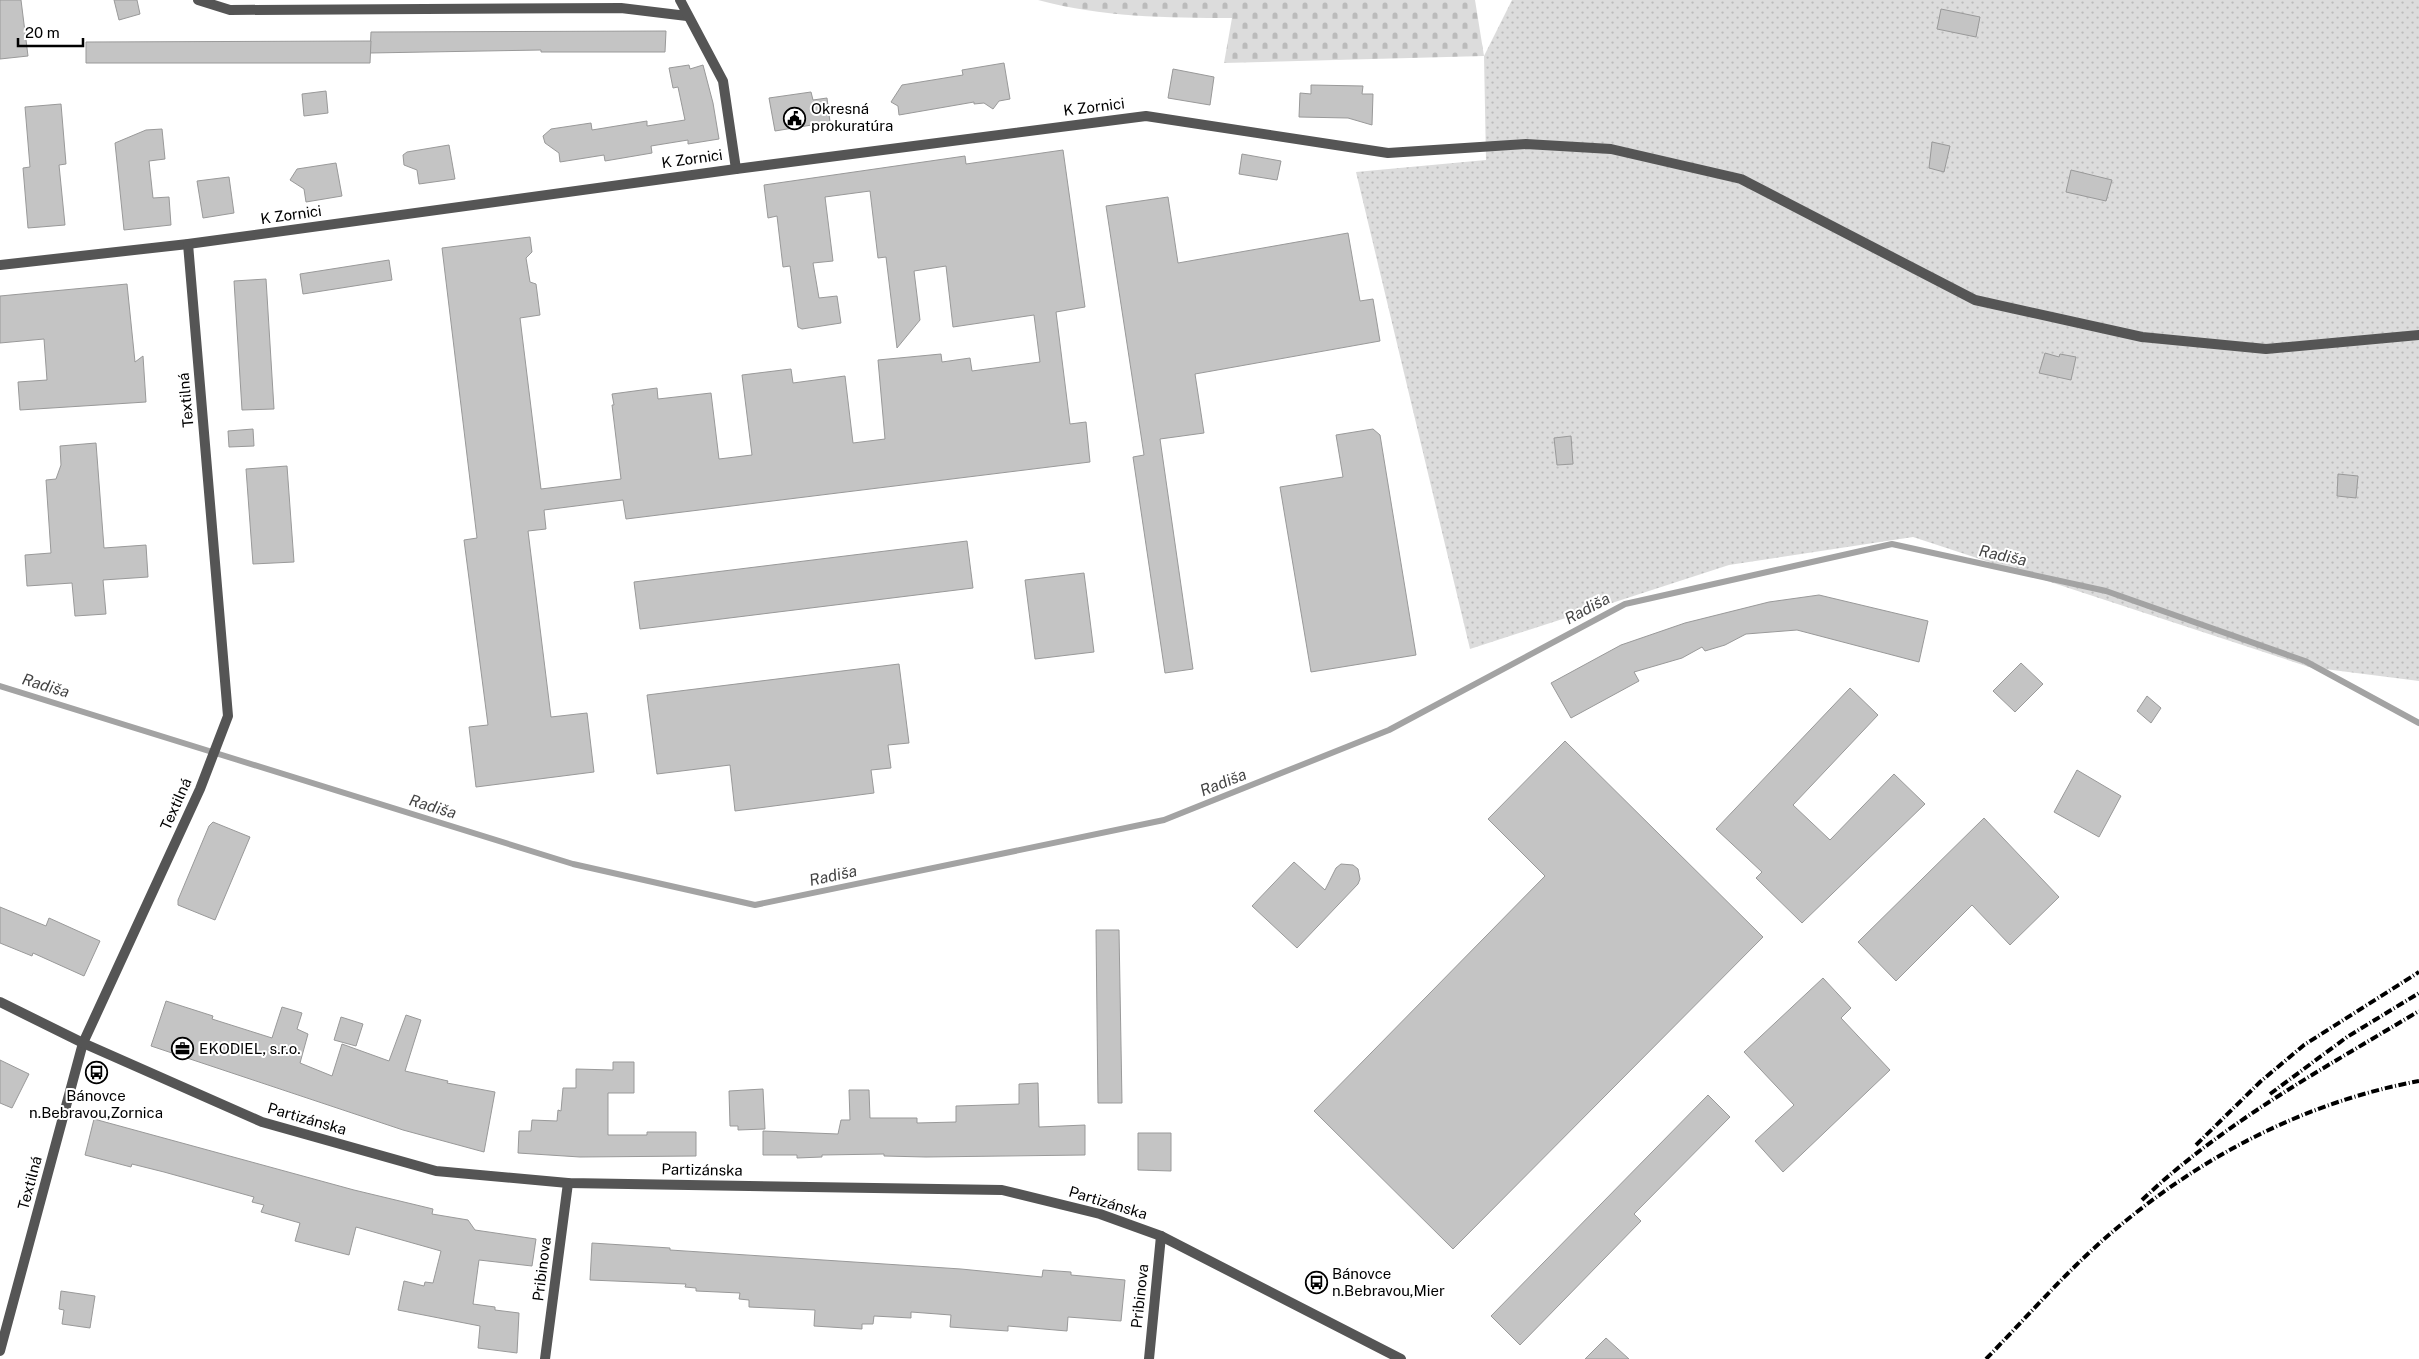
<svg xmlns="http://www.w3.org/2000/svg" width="2419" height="1359" font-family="'Public Sans',sans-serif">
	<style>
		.cemetery { fill: url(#cemetery-stones) }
		.garden { fill: url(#garden-dots) }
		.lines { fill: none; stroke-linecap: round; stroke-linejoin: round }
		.stream { stroke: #a3a3a3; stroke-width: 6 }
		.building { fill: #c4c4c4; stroke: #999 }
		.minor { stroke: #555; stroke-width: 10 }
		.tertiary { stroke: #555; stroke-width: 10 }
		.rail { stroke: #000; stroke-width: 4; stroke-dasharray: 8 2.5 1 2.5; stroke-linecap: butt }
		.labels { text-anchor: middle; stroke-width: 4; stroke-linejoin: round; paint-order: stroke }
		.street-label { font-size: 15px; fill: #000; stroke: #fff }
		.poi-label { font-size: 15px; fill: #000; stroke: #fff; text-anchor: start }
		.water-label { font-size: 16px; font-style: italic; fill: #444; stroke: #fff }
	</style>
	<defs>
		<pattern id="cemetery-stones" width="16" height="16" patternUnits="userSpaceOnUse" patternTransform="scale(1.25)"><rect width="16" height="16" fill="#dcdcdc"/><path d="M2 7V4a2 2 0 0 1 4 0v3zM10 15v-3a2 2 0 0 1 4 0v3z" fill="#bbb"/></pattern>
		<pattern id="garden-dots" width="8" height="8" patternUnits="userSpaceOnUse" patternTransform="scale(1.25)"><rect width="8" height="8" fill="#dcdcdc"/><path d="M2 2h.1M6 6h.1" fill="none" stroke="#bbb" stroke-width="1.8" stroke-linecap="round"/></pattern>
	</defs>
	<rect width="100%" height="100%" fill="#fff"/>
	<path class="cemetery" d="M 1038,0 L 1475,0 L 1484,56 L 1224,63 L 1232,18 C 1167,18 1101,17 1038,0 Z"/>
	<path class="garden" d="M 1512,0 L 2419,0 L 2419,681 L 2309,667 L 1913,537 L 1729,565 L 1470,649 L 1356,172 L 1486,160 L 1484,56 Z"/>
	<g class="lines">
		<path class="stream" d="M 0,686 L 573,864 L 755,905 L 1164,820 L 1389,730 L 1625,604 L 1892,544 L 2106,591 L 2305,661 L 2419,723"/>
	</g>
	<g class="building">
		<path d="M 0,0 L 21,0 L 28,56 L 0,59 Z"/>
		<path d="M 114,0 L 137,0 L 140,14 L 119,20 Z"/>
		<path d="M 1941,9 L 1980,17 L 1976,37 L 1937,29 Z"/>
		<path d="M 666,31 L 665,52 L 541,52 L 541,50 L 370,53 L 371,32 Z"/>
		<path d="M 371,41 L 370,63 L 86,63 L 86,42 Z"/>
		<path d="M 1004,63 L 1010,99 L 999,101 L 993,109 L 984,103 L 974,104 L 974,102 L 899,115 L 898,106 L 891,102 L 902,85 L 963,75 L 962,70 Z"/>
		<path d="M 689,65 L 690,69 L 703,65 L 713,103 L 719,139 L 688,144 L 688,140 L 651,146 L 652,153 L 605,161 L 604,155 L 560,162 L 559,153 L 545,143 L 543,136 L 551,129 L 591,123 L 592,130 L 647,121 L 647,126 L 685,120 L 678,87 L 673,88 L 669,68 Z"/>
		<path d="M 1173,69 L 1214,77 L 1210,105 L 1168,98 Z"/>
		<path d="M 1311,85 L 1363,86 L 1362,94 L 1373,94 L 1372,125 L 1348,118 L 1299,117 L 1300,93 L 1311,94 Z"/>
		<path d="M 326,91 L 328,113 L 304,116 L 302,94 Z"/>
		<path d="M 811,92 L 813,100 L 827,98 L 830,122 L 775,131 L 769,98 Z"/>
		<path d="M 61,104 L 66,164 L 59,165 L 65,225 L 28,228 L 23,168 L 30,167 L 25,107 Z"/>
		<path d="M 162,129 L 165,159 L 149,161 L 153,198 L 169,197 L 171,225 L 124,230 L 115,143 L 146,130 Z"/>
		<path d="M 1932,142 L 1950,146 L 1944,172 L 1929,168 Z"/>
		<path d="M 449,145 L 455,179 L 419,184 L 417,170 L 404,165 L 403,155 L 407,152 Z"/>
		<path d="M 1063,150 L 1085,307 L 1056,312 L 1070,424 L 1086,422 L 1090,462 L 626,519 L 623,500 L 544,510 L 546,529 L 528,531 L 551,717 L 587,713 L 594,772 L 476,787 L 469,727 L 488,725 L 464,540 L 477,538 L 442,248 L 530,237 L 532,252 L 526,258 L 530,282 L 536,284 L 540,315 L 520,318 L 541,489 L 621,479 L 612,405 L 614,405 L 612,394 L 657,388 L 658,399 L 711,393 L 719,459 L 752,455 L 742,375 L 791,369 L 793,383 L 845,376 L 853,443 L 885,439 L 878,360 L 941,354 L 942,362 L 970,358 L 972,371 L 1040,362 L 1034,315 L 953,327 L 946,266 L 914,271 L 920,320 L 897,348 L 886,257 L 878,258 L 870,191 L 825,197 L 833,261 L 813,263 L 819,298 L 837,296 L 841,323 L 802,329 L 798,327 L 790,266 L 783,267 L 777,216 L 768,218 L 764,185 L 965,156 L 966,164 Z"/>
		<path d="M 1242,154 L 1281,161 L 1277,180 L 1239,174 Z"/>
		<path d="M 336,163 L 342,196 L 306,202 L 304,189 L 290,180 L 297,169 Z"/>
		<path d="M 2071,170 L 2112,180 L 2106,201 L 2066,192 Z"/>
		<path d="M 229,177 L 234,213 L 203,218 L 197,181 Z"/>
		<path d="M 1168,197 L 1178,263 L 1348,233 L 1360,301 L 1373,299 L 1380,341 L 1195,374 L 1204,433 L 1160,439 L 1193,669 L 1165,673 L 1133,457 L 1144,455 L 1106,206 Z"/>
		<path d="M 389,260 L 392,280 L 303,294 L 300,274 Z"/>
		<path d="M 266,279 L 274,409 L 242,410 L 234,281 Z"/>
		<path d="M 127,284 L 135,362 L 143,356 L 146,402 L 20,410 L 18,382 L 47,380 L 44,339 L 0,343 L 0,296 Z"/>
		<path d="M 2045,353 L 2059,357 L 2060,354 L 2076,357 L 2071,380 L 2039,373 Z"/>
		<path d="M 253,429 L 254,446 L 229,447 L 228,431 Z"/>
		<path d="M 1373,429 L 1380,435 L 1416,655 L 1311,672 L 1280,487 L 1343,477 L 1336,435 Z"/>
		<path d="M 1571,436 L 1573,464 L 1557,465 L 1554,438 Z"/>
		<path d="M 96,443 L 104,548 L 146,545 L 148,577 L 103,580 L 106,614 L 75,616 L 72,583 L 27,586 L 25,555 L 51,553 L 46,480 L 56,479 L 61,465 L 60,446 Z"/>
		<path d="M 287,466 L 294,562 L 253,564 L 246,469 Z"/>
		<path d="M 2338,474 L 2358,476 L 2356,498 L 2337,496 Z"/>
		<path d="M 967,541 L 973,588 L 640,629 L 634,582 Z"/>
		<path d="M 1084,573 L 1094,652 L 1035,659 L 1025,580 Z"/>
		<path d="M 1819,595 L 1928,621 L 1919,662 L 1797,630 L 1746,634 L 1725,645 L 1705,651 L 1702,647 L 1682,658 L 1634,672 L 1639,681 L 1571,718 L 1551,683 L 1621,645 L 1685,623 L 1769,602 Z"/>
		<path d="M 2021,663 L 2043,684 L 2015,712 L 1993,691 Z"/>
		<path d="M 899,664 L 909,743 L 888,745 L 891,768 L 871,770 L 874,793 L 735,811 L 730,765 L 657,774 L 647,695 Z"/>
		<path d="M 1850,688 L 1878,715 L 1793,805 L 1830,840 L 1894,774 L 1925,804 L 1802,923 L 1756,878 L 1762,872 L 1716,829 Z"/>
		<path d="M 2147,696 L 2161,708 L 2151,723 L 2137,711 Z"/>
		<path d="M 1565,741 L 1763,937 L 1453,1249 L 1314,1111 L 1545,876 L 1488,819 Z"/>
		<path d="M 2077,770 L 2121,796 L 2099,837 L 2054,812 Z"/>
		<path d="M 1984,818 L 2059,897 L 2010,945 L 1972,905 L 1896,981 L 1858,942 Z"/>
		<path d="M 213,822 L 250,837 L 215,920 L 178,905 L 178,900 L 209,826 Z"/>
		<path d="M 1294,862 L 1325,890 L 1336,868 L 1341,864 L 1353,865 L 1358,869 L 1360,879 L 1358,884 L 1297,948 L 1252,906 Z"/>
		<path d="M 0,907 L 46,926 L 49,918 L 100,941 L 84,976 L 33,953 L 32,956 L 0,943 Z"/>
		<path d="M 1096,930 L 1119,930 L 1122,1103 L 1098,1103 Z"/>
		<path d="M 1823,978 L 1851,1008 L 1841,1018 L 1890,1070 L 1783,1172 L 1755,1141 L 1794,1105 L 1744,1052 Z"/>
		<path d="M 166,1001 L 213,1016 L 212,1019 L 272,1038 L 282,1007 L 302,1013 L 297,1029 L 308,1034 L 300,1063 L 332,1076 L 342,1044 L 389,1061 L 406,1015 L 421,1020 L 405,1071 L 448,1081 L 447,1083 L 495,1092 L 484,1152 L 403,1130 L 151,1046 Z"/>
		<path d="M 341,1017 L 363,1024 L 356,1046 L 334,1040 Z"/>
		<path d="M 0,1060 L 29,1074 L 12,1108 L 0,1103 Z"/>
		<path d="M 613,1062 L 634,1062 L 634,1093 L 608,1093 L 608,1135 L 647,1135 L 647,1132 L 696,1132 L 696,1156 L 580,1157 L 518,1153 L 519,1131 L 531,1131 L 532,1120 L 557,1121 L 558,1110 L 561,1111 L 563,1088 L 576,1088 L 576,1069 L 613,1070 Z"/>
		<path d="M 1038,1083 L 1039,1127 L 1085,1125 L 1085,1155 L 926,1157 L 884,1156 L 884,1154 L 822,1155 L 822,1157 L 797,1158 L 797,1155 L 763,1155 L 763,1131 L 838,1134 L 841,1120 L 850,1120 L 849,1090 L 869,1090 L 870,1118 L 917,1118 L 917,1123 L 956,1122 L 956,1106 L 1019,1104 L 1019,1084 Z"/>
		<path d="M 763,1089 L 765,1129 L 738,1130 L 738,1126 L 730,1126 L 729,1091 Z"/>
		<path d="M 1708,1095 L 1730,1117 L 1634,1214 L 1641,1221 L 1520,1345 L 1491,1316 Z"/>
		<path d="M 94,1119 L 354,1190 L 433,1209 L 432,1214 L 468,1220 L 475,1230 L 536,1239 L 532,1266 L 479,1260 L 473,1304 L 495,1307 L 495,1310 L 519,1313 L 517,1353 L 478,1348 L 480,1326 L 398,1310 L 404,1281 L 424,1286 L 425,1282 L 433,1283 L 441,1251 L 356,1227 L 349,1255 L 295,1241 L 300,1223 L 261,1212 L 264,1205 L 252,1202 L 254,1197 L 164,1172 L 132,1164 L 131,1167 L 85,1155 Z"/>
		<path d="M 1138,1133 L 1171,1133 L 1171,1171 L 1138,1170 Z"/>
		<path d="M 592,1243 L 670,1248 L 670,1250 L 961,1269 L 1042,1277 L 1043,1270 L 1071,1272 L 1071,1275 L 1125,1280 L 1121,1321 L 1068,1317 L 1067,1331 L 1008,1326 L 1008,1331 L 950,1327 L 951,1315 L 911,1312 L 911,1318 L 874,1316 L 873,1324 L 862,1324 L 862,1329 L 814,1326 L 815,1310 L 749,1307 L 749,1300 L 739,1299 L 740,1293 L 696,1291 L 696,1288 L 685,1287 L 686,1284 L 590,1280 Z"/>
		<path d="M 61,1291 L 95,1296 L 90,1328 L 62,1324 L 64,1310 L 59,1309 Z"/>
		<path d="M 1606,1338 L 1629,1359 L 1585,1359 Z"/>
	</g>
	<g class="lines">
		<g class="minor">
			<path d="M 198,0 L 230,10 L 621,8 L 687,16"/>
			<path d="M 680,0 L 723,81 L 736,169"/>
			<path d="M 0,265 L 188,244 L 736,169 L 1146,116 L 1388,153 L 1526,144 L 1611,149 L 1741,179 L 1975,300 L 2142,337 L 2266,349 L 2419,335"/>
			<path d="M 0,1351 L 83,1043 L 200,789 L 228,716 L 188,244"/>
			<path d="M 545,1359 L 568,1183"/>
			<path d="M 1149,1359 L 1161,1236"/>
		</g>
		<path class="tertiary" d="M 0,1002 L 83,1043 L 262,1122 L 436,1171 L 568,1183 L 1002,1190 L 1100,1214 L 1161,1236 L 1401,1359"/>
		<g class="rail">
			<path d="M 2270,1094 L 2347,1037 L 2419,993"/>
			<path d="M 2196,1145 L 2260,1082 L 2304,1045 L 2419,972"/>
			<path d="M 2142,1200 C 2224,1122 2323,1069 2419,1011"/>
			<path d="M 1986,1359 C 2029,1315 2070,1267 2117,1228 C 2204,1155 2306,1102 2419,1081"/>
		</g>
	</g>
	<defs>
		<symbol id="civic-ring" viewBox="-11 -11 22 22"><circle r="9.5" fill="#fff" stroke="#000" stroke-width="1.5"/><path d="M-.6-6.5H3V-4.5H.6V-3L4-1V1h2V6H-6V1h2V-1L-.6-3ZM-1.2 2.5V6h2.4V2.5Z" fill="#000"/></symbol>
		<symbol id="office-ring" viewBox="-11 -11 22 22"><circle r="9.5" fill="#fff" stroke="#000" stroke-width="1.5"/><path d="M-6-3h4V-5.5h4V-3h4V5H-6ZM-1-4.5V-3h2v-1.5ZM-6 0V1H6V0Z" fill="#000"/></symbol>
		<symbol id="bus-ring" viewBox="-11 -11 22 22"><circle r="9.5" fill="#fff" stroke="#000" stroke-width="1.5"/><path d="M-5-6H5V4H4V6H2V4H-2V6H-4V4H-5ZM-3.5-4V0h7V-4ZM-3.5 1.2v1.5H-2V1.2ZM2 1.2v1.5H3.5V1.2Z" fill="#000"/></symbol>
	</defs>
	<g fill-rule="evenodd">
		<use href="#civic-ring" x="782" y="106" width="25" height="25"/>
		<use href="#office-ring" x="170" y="1036" width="25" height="25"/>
		<use href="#bus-ring" x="84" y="1060" width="25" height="25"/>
		<use href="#bus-ring" x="1304" y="1270" width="25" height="25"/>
	</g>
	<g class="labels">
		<g class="street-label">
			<text transform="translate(1094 107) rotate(-7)" y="5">K Zornici</text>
			<text transform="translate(692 159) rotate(-8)" y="5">K Zornici</text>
			<text transform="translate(291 215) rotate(-8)" y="5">K Zornici</text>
			<text transform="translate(186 400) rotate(-95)" y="5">Textilná</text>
			<text transform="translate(176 804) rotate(-66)" y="5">Textilná</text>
			<text transform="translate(307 1119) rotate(16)" y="5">Partizánska</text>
			<text transform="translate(702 1170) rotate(1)" y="5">Partizánska</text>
			<text transform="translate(30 1183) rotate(-75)" y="5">Textilná</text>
			<text transform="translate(1108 1203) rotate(17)" y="5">Partizánska</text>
			<text transform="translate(542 1269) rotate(-83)" y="5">Pribinova</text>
			<text transform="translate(1140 1296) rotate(-84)" y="5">Pribinova</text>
		</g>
		<g class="poi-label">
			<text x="811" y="114">Okresná<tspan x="811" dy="17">prokuratúra</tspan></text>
			<text x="199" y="1054">EKODIEL, s.r.o.</text>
			<text x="96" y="1101" text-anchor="middle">Bánovce<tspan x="96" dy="17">n.Bebravou,Zornica</tspan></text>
			<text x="1332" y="1279">Bánovce<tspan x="1332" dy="17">n.Bebravou,Mier</tspan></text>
		</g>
		<g class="water-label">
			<text transform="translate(2003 555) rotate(12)" y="6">Radiša</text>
			<text transform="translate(1587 608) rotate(-28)" y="6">Radiša</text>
			<text transform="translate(46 685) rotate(17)" y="6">Radiša</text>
			<text transform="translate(1223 782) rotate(-22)" y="6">Radiša</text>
			<text transform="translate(433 806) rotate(17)" y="6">Radiša</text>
			<text transform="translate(833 875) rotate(-12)" y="6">Radiša</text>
		</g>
	</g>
	<path d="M18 38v8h65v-8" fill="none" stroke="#000000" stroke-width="2.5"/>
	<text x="25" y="38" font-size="15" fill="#000000" stroke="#ffffff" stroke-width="4" paint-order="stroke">20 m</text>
</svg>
